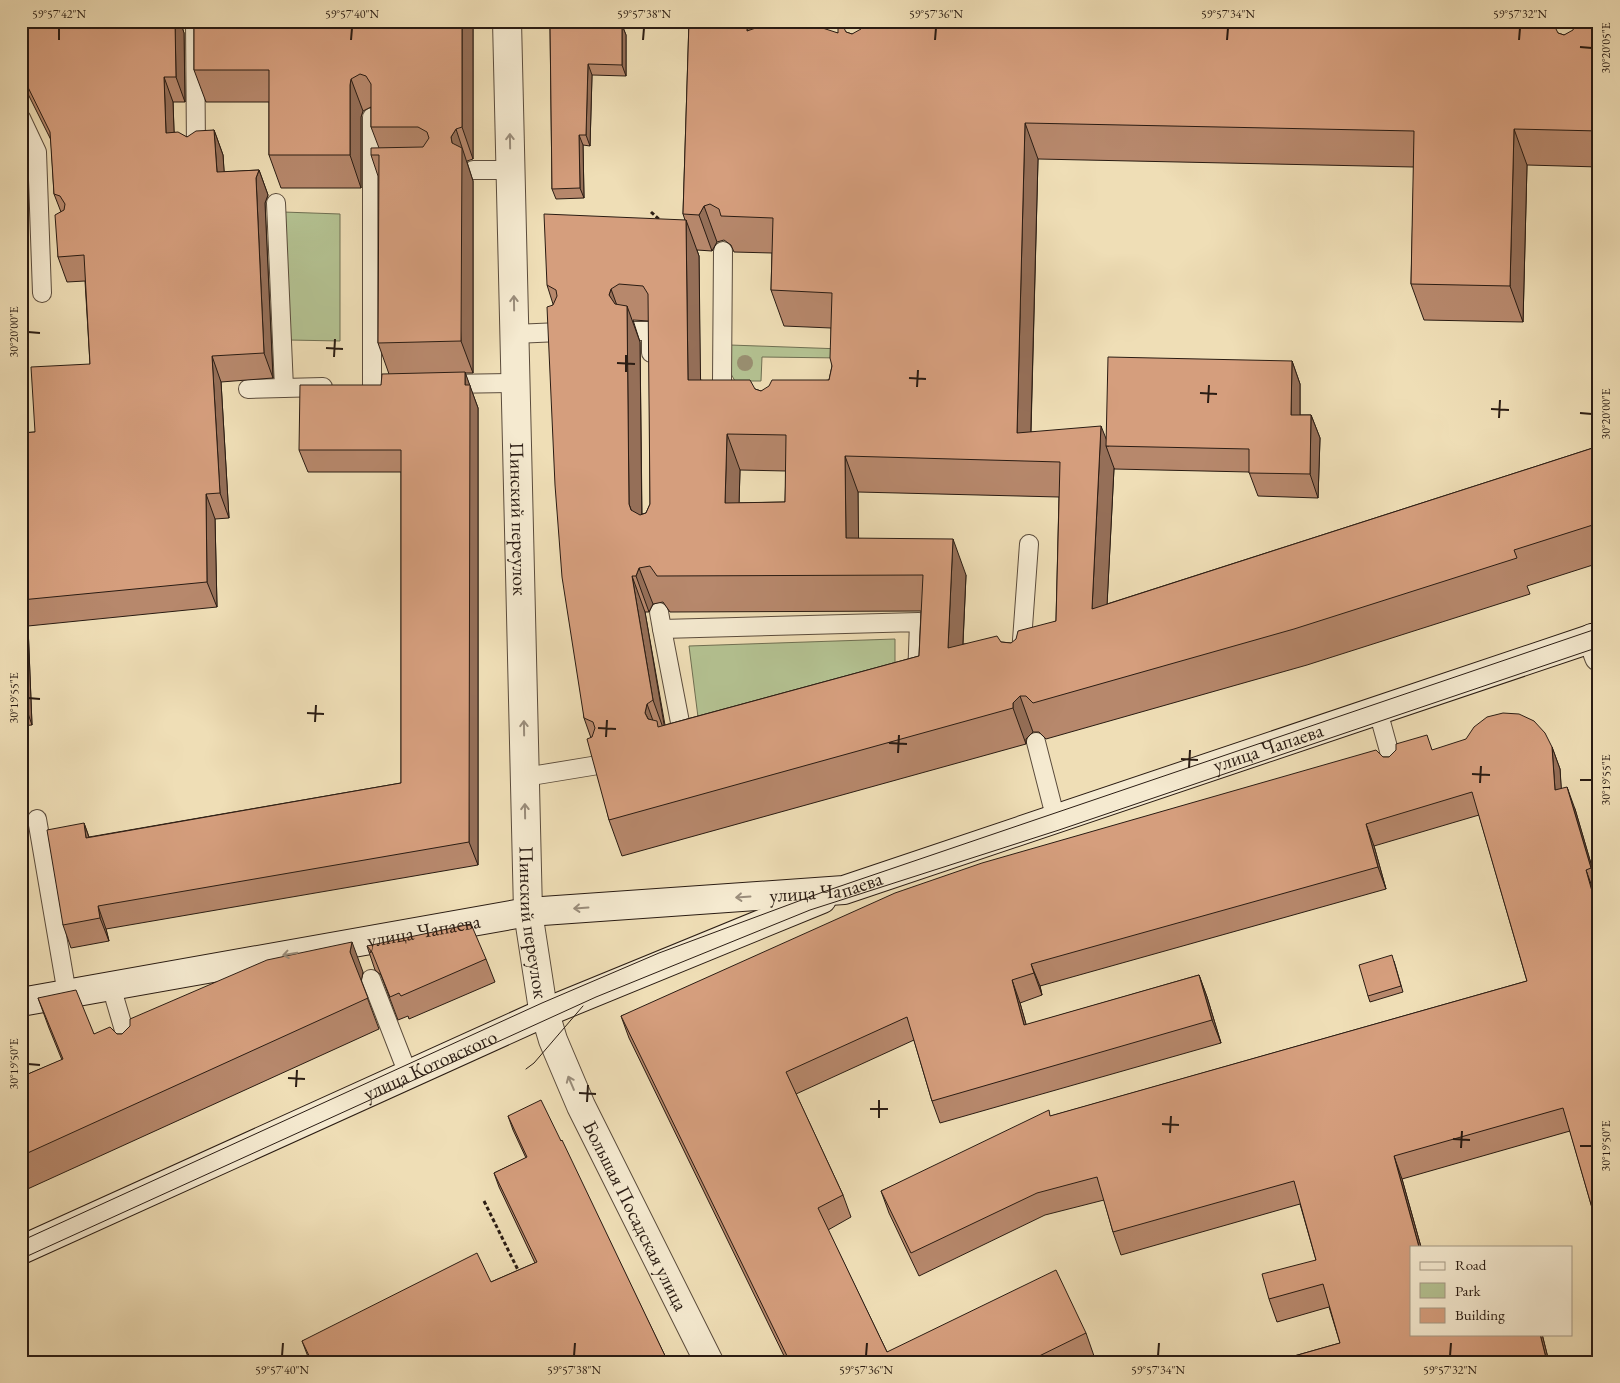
<svg xmlns="http://www.w3.org/2000/svg" width="1620" height="1383" font-family="'EB Garamond',serif">
	<style>
		.green { fill: #b4c292; stroke: #6f6f52 }
		.lines { fill: none; stroke-linecap: round; stroke-linejoin: round }
		.lane-casing { stroke: #5b4c3c; stroke-width: 20 }
		.street-casing { stroke: #5b4c3c; stroke-width: 30 }
		.secondary-casing { stroke: #2a1c13; stroke-width: 30 }
		.path { stroke: #2a1c13; stroke-width: 3; stroke-dasharray: 4 2.5; stroke-linecap: butt }
		.lane { stroke: #f5ead0; stroke-width: 18 }
		.street { stroke: #f5ead0; stroke-width: 28 }
		.secondary { stroke: #f5ead0; stroke-width: 28 }
		.tram { stroke: #2a1c13; stroke-width: 1 }
		.tree { fill: #998f71 }
		.wall { fill: #b7886c; stroke: #2a1c13; fill-rule: evenodd }
		.shaded-wall { fill: #956f58; stroke: #2a1c13 }
		.building { fill: #d59e7d; stroke: #2a1c13; fill-rule: evenodd }
		.oneway { stroke: #9a8d7b }
		.ticks { fill: none; stroke: #2a1c13; stroke-width: 2 }
		.labels { text-anchor: middle; stroke-width: 4.5; stroke-linejoin: round; paint-order: stroke }
		.street-label { font-size: 20px; fill: #2a1c13; stroke: #f5ead0 }
		.neatline { fill: none; stroke: #2a1c13; stroke-width: 2 }
		.ticks-label { font-size: 12px; text-anchor: middle; fill: #2a1c13 }
	</style>
	<rect width="100%" height="100%" fill="#efdeb6"/>
	<filter id="stains"><feTurbulence type="fractalNoise" baseFrequency=".004" numOctaves="4"/><feColorMatrix values="0 0 0 0 .2 0 0 0 0 .09 0 0 0 0 .02 0 0 0 .5 -.17"/></filter>
	<radialGradient id="worn" r=".72"><stop offset=".6" stop-color="#630" stop-opacity="0"/><stop offset="1" stop-color="#630" stop-opacity=".3"/></radialGradient>
	<g class="green">
		<path d="M 283,212 L 340,214 L 340,341 L 289,340 Z"/>
		<path d="M 730,345 L 842,349 L 842,358 L 762,357 L 761,381 L 735,381 L 731,374 Z"/>
		<path d="M 895,639 L 895,670 L 699,725 L 689,646 Z"/>
	</g>
	<g class="lines">
		<defs>
			<g id="lane">
				<path d="M 195,21 L 196,152"/>
				<path d="M 372,117 L 372,386"/>
				<path d="M 21,118 L 37,152 L 42,293"/>
				<path d="M 473,170 L 511,170"/>
				<path d="M 276,203 L 284,388"/>
				<path d="M 723,251 L 722,382 L 727,394 L 735,397"/>
				<path d="M 633,331 L 651,331 L 651,353"/>
				<path d="M 514,334 L 560,332"/>
				<path d="M 446,384 L 515,383"/>
				<path d="M 248,389 L 323,387"/>
				<path d="M 659,612 L 662,629"/>
				<path d="M 1021,654 L 1029,544"/>
				<path d="M 1378,711 L 1394,769"/>
				<path d="M 1036,742 L 1056,820"/>
				<path d="M 684,743 L 662,629 L 919,622 L 917,680"/>
				<path d="M 525,777 L 598,765"/>
				<path d="M 37,819 L 67,994"/>
				<path d="M 371,979 L 408,1074"/>
				<path d="M 111,986 L 131,1054"/>
			</g>
			<g id="street">
				<path id="s1" d="M 507,21 L 528,912 L 542,1003 L 553,1040 L 581,1106 L 709,1362"/>
				<path d="M 1592,638 L 1599,657"/>
			</g>
			<g id="secondary">
				<path id="s2" d="M 21,1002 L 528,912 L 844,890 L 1599,636"/>
				<path id="s3" d="M 21,1250 L 544,1013 L 822,899"/>
			</g>
		</defs>
		<use href="#lane" class="lane-casing"/>
		<use href="#street" class="street-casing"/>
		<use href="#secondary" class="secondary-casing"/>
		<g class="path">
			<path d="M 651,212 L 661,221"/>
			<path d="M 484,1201 L 520,1274"/>
		</g>
		<use href="#lane" class="lane"/>
		<use href="#street" class="street"/>
		<use href="#secondary" class="secondary"/>
		<g class="tram">
			<path d="M 526,1069 L 534,1063 L 583,1006"/>
			<path d="M 21,1241 L 542,1003 L 659,953 L 823,892 L 1599,628"/>
			<path d="M 21,1259 L 596,997 L 810,910 L 1059,830 L 1599,647"/>
		</g>
	</g>
	<circle class="tree" cx="745" cy="363" r="8"/>
	<g class="wall">
		<path d="M 21,21 L 180,21 L 184,33 L 185,102 L 173,102 L 174,132 L 187,137 L 214,130 L 223,155 L 224,172 L 259,170 L 268,195 L 265,203 L 273,378 L 221,382 L 229,518 L 215,519 L 217,607 L 28,626 L 32,725 L 21,726 L 21,433 L 35,432 L 90,364 L 85,281 L 67,282 L 58,257 L 61,212 L 54,194 L 51,140 L 21,80 Z"/>
		<path d="M 194,21 L 473,21 L 473,159 L 467,161 L 467,162 L 473,181 L 473,373 L 465,373 L 478,408 L 478,865 L 106,929 L 109,941 L 71,948 L 63,925 L 84,823 L 89,837 L 401,783 L 401,472 L 308,472 L 299,450 L 381,385 L 389,374 L 378,343 L 378,176 L 371,155 L 379,148 L 371,127 L 371,107 L 363,111 L 361,117 L 361,188 L 281,188 L 269,155 L 269,102 L 206,102 L 194,70 Z"/>
		<path d="M 689,21 L 752,21 L 755,28 L 838,33 L 846,32 L 852,34 L 1009,27 L 1025,23 L 1558,33 L 1564,35 L 1599,24 L 1599,167 L 1527,165 L 1523,322 L 1424,320 L 1411,284 L 1414,167 L 1038,159 L 1031,432 L 1106,439 L 1292,361 L 1300,384 L 1300,415 L 1311,415 L 1320,438 L 1318,498 L 1258,496 L 1249,472 L 1114,469 L 1114,468 L 1107,604 L 1534,467 L 1599,446 L 1599,563 L 1527,586 L 1530,594 L 1307,665 L 1046,739 L 1039,732 L 1033,732 L 1026,739 L 1026,744 L 622,856 L 609,820 L 591,738 L 584,718 L 553,304 L 547,285 L 685,220 L 683,214 ZM 724,240 L 731,245 L 734,252 L 772,253 L 771,290 L 784,326 L 831,328 L 832,366 L 829,380 L 761,391 L 755,389 L 700,380 L 699,256 L 697,250 L 712,251 L 717,242 ZM 633,320 L 649,321 L 650,504 L 646,513 L 642,514 L 640,342 ZM 740,470 L 786,471 L 785,502 L 739,503 ZM 858,492 L 1059,497 L 1056,621 L 1011,643 L 1001,642 L 963,644 L 966,575 L 858,538 ZM 663,602 L 670,612 L 921,611 L 919,656 L 665,725 L 645,612 L 649,612 L 653,604 Z"/>
		<path d="M 550,24 L 622,25 L 626,35 L 626,76 L 592,75 L 590,146 L 583,145 L 584,198 L 556,199 L 552,189 Z"/>
		<path d="M 1552,747 L 1560,769 L 1561,788 L 1575,809 L 1599,891 L 1594,892 L 1599,909 L 1599,1232 L 1570,1131 L 1402,1179 L 1421,1247 L 1411,1247 L 1411,1334 L 1542,1334 L 1549,1362 L 1273,1362 L 1340,1343 L 1329,1307 L 1277,1322 L 1269,1299 L 1316,1260 L 1300,1204 L 1121,1255 L 1113,1232 L 1104,1200 L 1045,1215 L 919,1276 L 889,1213 L 881,1191 L 1051,1116 L 1527,981 L 1479,815 L 1374,846 L 1386,889 L 1040,986 L 1042,995 L 1020,1003 L 1026,1025 L 1199,975 L 1207,997 L 1221,1043 L 940,1123 L 932,1101 L 914,1040 L 796,1094 L 843,1195 L 851,1217 L 828,1230 L 887,1352 L 1086,1333 L 1094,1356 L 1082,1362 L 787,1362 L 629,1038 L 621,1016 L 1383,757 L 1389,757 L 1433,750 Z"/>
		<path d="M 367,946 L 486,959 L 495,982 L 409,1019 L 408,1016 L 398,1020 L 381,975 L 375,970 Z"/>
		<path d="M 1394,961 L 1403,992 L 1370,1002 L 1368,996 Z"/>
		<path d="M 363,972 L 361,981 L 379,1029 L 21,1192 L 21,1077 L 62,1060 L 49,1028 L 38,998 L 94,1034 L 122,1034 Z"/>
		<path d="M 508,1116 L 561,1141 L 668,1362 L 310,1362 L 302,1341 L 491,1282 L 535,1263 L 499,1187 L 494,1173 L 526,1158 L 513,1130 Z"/>
	</g>
	<g class="shaded-wall">
		<path d="M 175,21 L 180,21 L 184,33 L 185,102 L 176,77 Z"/>
		<path d="M 462,21 L 473,21 L 473,159 L 462,127 Z"/>
		<path d="M 747,21 L 752,21 L 760,43 L 747,31 Z"/>
		<path d="M 622,25 L 626,35 L 626,76 L 622,65 Z"/>
		<path d="M 588,64 L 592,75 L 590,146 L 586,135 Z"/>
		<path d="M 164,77 L 173,102 L 175,158 L 166,133 Z"/>
		<path d="M 351,79 L 363,111 L 361,117 L 361,188 L 350,155 L 350,85 Z"/>
		<path d="M 1025,123 L 1038,159 L 1030,461 L 1017,433 Z"/>
		<path d="M 456,129 L 473,181 L 473,373 L 461,341 L 452,143 L 451,137 Z"/>
		<path d="M 1514,129 L 1527,165 L 1523,322 L 1510,286 Z"/>
		<path d="M 214,130 L 223,155 L 226,198 L 217,172 Z"/>
		<path d="M 579,135 L 583,145 L 584,198 L 580,188 Z"/>
		<path d="M 259,170 L 268,195 L 265,203 L 273,378 L 264,353 L 256,178 Z"/>
		<path d="M 704,206 L 717,242 L 712,251 L 699,215 Z"/>
		<path d="M 686,220 L 699,256 L 701,416 L 688,380 Z"/>
		<path d="M 611,289 L 624,325 L 609,295 Z"/>
		<path d="M 627,306 L 640,342 L 642,540 L 629,504 Z"/>
		<path d="M 212,356 L 221,382 L 229,518 L 220,493 Z"/>
		<path d="M 1292,361 L 1300,384 L 1300,438 L 1291,415 Z"/>
		<path d="M 465,372 L 478,408 L 478,865 L 469,842 Z"/>
		<path d="M 1311,415 L 1320,438 L 1318,498 L 1310,474 Z"/>
		<path d="M 1101,426 L 1109,446 L 1106,446 L 1114,468 L 1105,645 L 1092,609 Z"/>
		<path d="M 727,434 L 740,470 L 738,539 L 725,503 Z"/>
		<path d="M 845,456 L 858,492 L 859,574 L 846,538 Z"/>
		<path d="M 206,494 L 215,519 L 217,607 L 207,582 Z"/>
		<path d="M 953,539 L 966,575 L 961,684 L 948,648 Z"/>
		<path d="M 639,568 L 653,604 L 649,612 L 636,576 Z"/>
		<path d="M 632,576 L 645,612 L 666,736 L 653,700 Z"/>
		<path d="M 21,608 L 28,626 L 32,725 L 23,699 L 21,665 Z"/>
		<path d="M 1020,696 L 1033,732 L 1026,739 L 1026,744 L 1013,708 L 1013,703 Z"/>
		<path d="M 647,704 L 660,740 L 645,713 Z"/>
		<path d="M 1552,747 L 1560,769 L 1563,813 L 1555,790 Z"/>
		<path d="M 1567,787 L 1575,809 L 1599,891 L 1591,868 Z"/>
		<path d="M 84,823 L 92,846 L 86,838 Z"/>
		<path d="M 1366,824 L 1374,846 L 1386,889 L 1378,867 Z"/>
		<path d="M 1586,870 L 1594,892 L 1599,909 L 1599,916 Z"/>
		<path d="M 98,906 L 106,929 L 109,941 L 100,918 Z"/>
		<path d="M 352,942 L 363,972 L 361,983 L 350,952 Z"/>
		<path d="M 1031,964 L 1040,986 L 1042,995 L 1034,973 Z"/>
		<path d="M 1199,975 L 1207,997 L 1221,1043 L 1212,1020 Z"/>
		<path d="M 1012,980 L 1020,1003 L 1033,1048 L 1024,1025 Z"/>
		<path d="M 1394,1156 L 1402,1179 L 1421,1247 L 1419,1247 Z"/>
		<path d="M 1540,1334 L 1542,1334 L 1549,1362 L 1548,1362 L 1546,1358 Z"/>
	</g>
	<g class="building">
		<path d="M 21,21 L 175,21 L 176,77 L 164,77 L 166,133 L 178,132 L 187,137 L 196,131 L 214,130 L 217,172 L 259,170 L 256,178 L 264,353 L 212,356 L 220,493 L 206,494 L 207,582 L 21,600 L 21,433 L 35,432 L 31,367 L 90,364 L 84,255 L 58,257 L 55,215 L 64,210 L 65,204 L 60,196 L 54,194 L 50,132 L 21,73 Z"/>
		<path d="M 194,21 L 462,21 L 462,127 L 456,129 L 451,137 L 452,143 L 462,148 L 461,341 L 378,343 L 379,155 L 371,155 L 371,148 L 423,147 L 429,138 L 427,132 L 418,127 L 371,127 L 371,84 L 366,76 L 360,74 L 351,79 L 350,85 L 350,155 L 269,155 L 269,70 L 194,70 Z"/>
		<path d="M 689,21 L 747,21 L 747,31 L 776,21 L 804,22 L 838,33 L 838,22 L 841,22 L 846,32 L 852,34 L 861,29 L 863,23 L 1009,27 L 1009,21 L 1023,21 L 1025,23 L 1030,21 L 1448,21 L 1553,23 L 1558,33 L 1564,35 L 1573,30 L 1575,24 L 1599,24 L 1599,131 L 1514,129 L 1510,286 L 1411,284 L 1414,131 L 1025,123 L 1017,433 L 1101,426 L 1092,609 L 1534,467 L 1599,446 L 1599,523 L 1514,550 L 1517,558 L 1294,629 L 1033,703 L 1026,696 L 1020,696 L 1013,703 L 1013,708 L 609,820 L 587,739 L 592,737 L 595,728 L 593,722 L 584,718 L 562,577 L 555,485 L 547,307 L 553,305 L 557,296 L 556,290 L 547,285 L 544,214 L 686,220 L 688,380 L 750,380 L 755,389 L 761,391 L 769,386 L 772,380 L 829,380 L 832,366 L 830,358 L 832,293 L 771,290 L 773,218 L 721,216 L 719,209 L 710,204 L 704,206 L 699,215 L 683,214 ZM 619,284 L 643,286 L 648,294 L 650,504 L 646,513 L 640,515 L 631,510 L 629,504 L 627,306 L 615,304 L 609,295 L 611,289 ZM 727,434 L 786,435 L 785,502 L 725,503 ZM 845,456 L 1060,462 L 1056,621 L 1018,631 L 1016,639 L 1011,643 L 1001,642 L 997,636 L 948,648 L 953,539 L 846,538 ZM 650,566 L 657,576 L 923,575 L 919,656 L 658,727 L 657,721 L 648,719 L 645,713 L 647,704 L 653,700 L 632,576 L 636,576 L 639,568 Z"/>
		<path d="M 550,24 L 622,25 L 622,65 L 588,64 L 586,135 L 579,135 L 580,188 L 552,189 Z"/>
		<path d="M 1108,357 L 1292,361 L 1291,415 L 1311,415 L 1310,474 L 1249,473 L 1249,449 L 1106,446 Z"/>
		<path d="M 465,372 L 465,385 L 470,385 L 469,842 L 98,906 L 100,918 L 63,925 L 47,830 L 84,823 L 86,838 L 401,783 L 401,450 L 299,450 L 300,385 L 381,385 L 382,374 Z"/>
		<path d="M 21,665 L 23,699 L 21,700 Z"/>
		<path d="M 1503,713 L 1519,714 L 1534,721 L 1545,733 L 1552,747 L 1555,790 L 1567,787 L 1591,868 L 1586,870 L 1599,916 L 1599,1232 L 1563,1108 L 1394,1156 L 1419,1247 L 1411,1247 L 1411,1334 L 1540,1334 L 1546,1358 L 1532,1362 L 1273,1362 L 1340,1343 L 1323,1284 L 1269,1299 L 1262,1274 L 1316,1260 L 1294,1181 L 1113,1232 L 1097,1177 L 1037,1193 L 911,1253 L 881,1191 L 1049,1110 L 1050,1116 L 1527,981 L 1472,792 L 1366,824 L 1378,867 L 1031,964 L 1034,973 L 1012,980 L 1024,1025 L 1199,975 L 1212,1020 L 932,1101 L 907,1017 L 786,1072 L 843,1195 L 818,1208 L 887,1352 L 1056,1270 L 1086,1333 L 1027,1362 L 790,1362 L 621,1016 L 895,893 L 982,863 L 1376,750 L 1383,757 L 1389,757 L 1396,750 L 1396,744 L 1427,735 L 1432,750 L 1466,739 L 1474,727 L 1487,717 Z"/>
		<path d="M 471,924 L 486,959 L 401,996 L 399,993 L 390,997 L 372,952 L 367,946 Z"/>
		<path d="M 352,942 L 350,952 L 368,998 L 21,1156 L 21,1077 L 63,1059 L 38,998 L 76,990 L 94,1034 L 110,1027 L 117,1034 L 122,1034 L 130,1026 L 130,1019 L 267,960 Z"/>
		<path d="M 1392,955 L 1401,986 L 1368,996 L 1359,965 Z"/>
		<path d="M 541,1100 L 561,1141 L 562,1140 L 668,1362 L 312,1362 L 302,1341 L 477,1253 L 491,1282 L 537,1262 L 494,1173 L 527,1157 L 508,1116 Z"/>
	</g>
	<defs><path id="oneway-shaft" d="M-6 0H5M1.5-3L5.5 0L1.5 3" fill="none" stroke-width="1.6" stroke-linecap="round" stroke-linejoin="round" transform="scale(1.25)"/></defs>
	<g class="oneway">
		<use href="#oneway-shaft" transform="translate(510 141) rotate(-91)"/>
		<use href="#oneway-shaft" transform="translate(514 303) rotate(-91)"/>
		<use href="#oneway-shaft" transform="translate(524 728) rotate(-91)"/>
		<use href="#oneway-shaft" transform="translate(525 811) rotate(-91)"/>
		<use href="#oneway-shaft" transform="translate(743 897) rotate(176)"/>
		<use href="#oneway-shaft" transform="translate(581 908) rotate(176)"/>
		<use href="#oneway-shaft" transform="translate(290 954) rotate(170)"/>
		<use href="#oneway-shaft" transform="translate(571 1083) rotate(-113)"/>
	</g>
	<path class="ticks" d="M 59,40 L 59,28M 351,40 L 352,28M 643,40 L 644,28M 935,40 L 936,28M 1227,40 L 1228,28M 1519,40 L 1520,28M 1580,47 L 1592,48M 28,332 L 40,333M 326,348 L 343,349M 334,357 L 335,339M 617,363 L 635,364M 626,372 L 626,355M 909,378 L 926,379M 917,387 L 918,370M 1200,393 L 1217,394M 1208,403 L 1209,385M 1491,409 L 1509,410M 1580,413 L 1592,414M 1499,418 L 1500,400M 28,698 L 40,699M 307,713 L 324,714M 315,722 L 316,705M 598,728 L 616,729M 606,737 L 607,720M 889,743 L 907,744M 898,753 L 899,735M 1181,759 L 1198,760M 1189,768 L 1190,750M 1472,774 L 1490,775M 1580,780 L 1592,780M 1480,783 L 1481,766M 28,1064 L 40,1065M 288,1078 L 305,1079M 296,1087 L 297,1070M 579,1093 L 596,1094M 587,1102 L 588,1085M 870,1109 L 888,1109M 879,1118 L 879,1100M 1162,1124 L 1179,1125M 1170,1133 L 1171,1116M 1453,1139 L 1470,1140M 1580,1146 L 1592,1146M 1461,1148 L 1462,1131M 282,1356 L 283,1343M 574,1356 L 575,1343M 866,1356 L 867,1343M 1158,1356 L 1159,1343M 1450,1356 L 1451,1343"/>
	<g class="labels">
		<g class="street-label">
			<text dy="7" stroke="none"><textPath href="#s1" startOffset="498">Пинский переулок</textPath></text>
			<text dy="7" stroke="none"><textPath href="#s2" startOffset="1279">улица Чапаева</textPath></text>
			<text dy="7" stroke="none"><textPath href="#s2" startOffset="814">улица Чапаева</textPath></text>
			<text dy="7" stroke="none"><textPath href="#s1" startOffset="902">Пинский переулок</textPath></text>
			<text dy="7" stroke="none"><textPath href="#s2" startOffset="409">улица Чапаева</textPath></text>
			<text dy="7" stroke="none"><textPath href="#s3" startOffset="449">улица Котовского</textPath></text>
			<text dy="7" stroke="none"><textPath href="#s1" startOffset="1216">Большая Посадская улица</textPath></text>
		</g>
	</g>
	<rect width="1620" height="1383" fill="none" stroke="#efdeb6" stroke-width="55"/>
	<rect x="1410" y="1246" width="162" height="90" fill="#f5ead0" stroke="#a49884"/>
	<rect x="1420" y="1262" width="25" height="8" fill="#f5ead0" stroke="#a49884"/>
	<text x="1455" y="1270" font-size="15" fill="#2a1c13">Road</text>
	<rect x="1420" y="1283" width="25" height="15" fill="#b4c292" stroke="#a49884"/>
	<text x="1455" y="1296" font-size="15" fill="#2a1c13">Park</text>
	<rect x="1420" y="1308" width="25" height="15" fill="#d59e7d" stroke="#a49884"/>
	<text x="1455" y="1320" font-size="15" fill="#2a1c13">Building</text>
	<rect x="28" y="28" width="1564" height="1328" class="neatline"/>
	<g class="ticks-label">
		<text x="59" y="18">59°57'42"N</text>
		<text x="352" y="18">59°57'40"N</text>
		<text x="644" y="18">59°57'38"N</text>
		<text x="936" y="18">59°57'36"N</text>
		<text x="1228" y="18">59°57'34"N</text>
		<text x="1520" y="18">59°57'32"N</text>
		<text transform="translate(1606 48) rotate(-90)" y="4">30°20'05"E</text>
		<text transform="translate(14 332) rotate(-90)" y="4">30°20'00"E</text>
		<text transform="translate(1606 414) rotate(-90)" y="4">30°20'00"E</text>
		<text transform="translate(14 698) rotate(-90)" y="4">30°19'55"E</text>
		<text transform="translate(1606 780) rotate(-90)" y="4">30°19'55"E</text>
		<text transform="translate(14 1064) rotate(-90)" y="4">30°19'50"E</text>
		<text transform="translate(1606 1146) rotate(-90)" y="4">30°19'50"E</text>
		<text x="282" y="1374">59°57'40"N</text>
		<text x="574" y="1374">59°57'38"N</text>
		<text x="866" y="1374">59°57'36"N</text>
		<text x="1158" y="1374">59°57'34"N</text>
		<text x="1450" y="1374">59°57'32"N</text>
	</g>
	<rect width="100%" height="100%" filter="url(#stains)"/>
	<rect width="100%" height="100%" fill="url(#worn)"/>
</svg>
